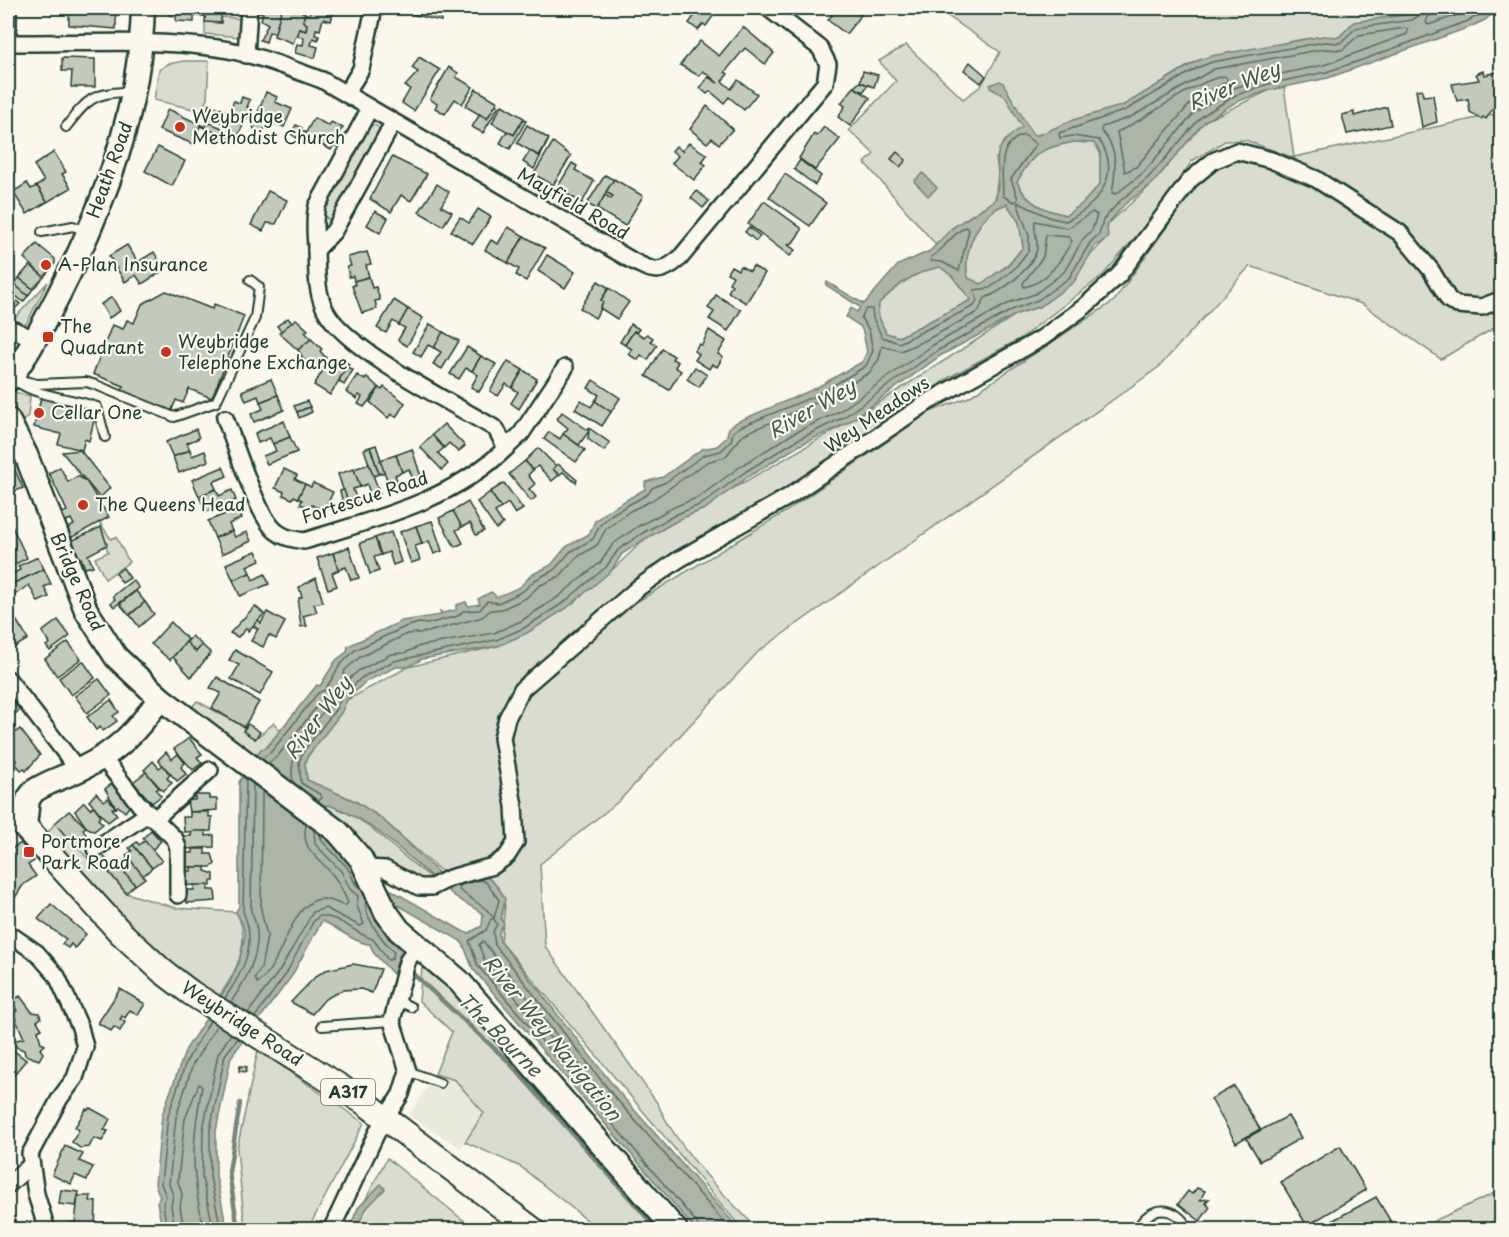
<svg xmlns="http://www.w3.org/2000/svg" width="1509" height="1237" font-family="'Playpen Sans',sans-serif">
	<style>
		.built { fill: #eae9de }
		.green { fill: #dbdcd1; stroke: #7d8c82; stroke-width: 1.5 }
		.water { fill: #adb4aa; stroke: #74847b; stroke-width: 1.5; fill-rule: evenodd }
		.lines { fill: none; stroke-linecap: round; stroke-linejoin: round }
		.shore { stroke: #586d63; stroke-width: 1.5 }
		.stream { stroke: #74847b; stroke-width: 4.5 }
		.building { fill: #c4c9be; stroke: #1f3d34; stroke-width: 1.5 }
		.lane-casing { stroke: #1f3d34; stroke-width: 12 }
		.street-casing { stroke: #1f3d34; stroke-width: 20 }
		.secondary-casing { stroke: #1f3d34; stroke-width: 27 }
		.primary-casing { stroke: #1f3d34; stroke-width: 28 }
		.lane { stroke: #fbf7ec; stroke-width: 8 }
		.street { stroke: #fbf7ec; stroke-width: 15 }
		.secondary { stroke: #fbf7ec; stroke-width: 22 }
		.primary { stroke: #fbf7ec; stroke-width: 24 }
		.poi-dot { fill: #c8321e; stroke: #fbf7ec; stroke-width: 2 }
		.labels { text-anchor: middle; stroke-width: 4.5; stroke-linejoin: round; paint-order: stroke }
		.shield { fill: #fbf7ec; stroke: #61756b; stroke-width: 1.5 }
		.shield-label { font-size: 16px; font-weight: bold; fill: #1f3d34 }
		.poi-label { font-size: 18px; fill: #1f3d34; stroke: #fbf7ec; text-anchor: start }
		.street-label { font-size: 18px; fill: #1f3d34; stroke: #fbf7ec }
		.water-label { font-size: 20px; font-style: italic; fill: #425b52; stroke: #fbf7ec }
	</style>
	<rect width="100%" height="100%" fill="#fbf7ec"/>
	<filter id="ink" filterUnits="userSpaceOnUse"><feTurbulence type="fractalNoise" baseFrequency=".0167" numOctaves="2"/><feDisplacementMap in="SourceGraphic" scale="12" xChannelSelector="R" yChannelSelector="G"/><feConvolveMatrix kernelMatrix="1 2 1 2 8 2 1 2 1" color-interpolation-filters="sRGB"/></filter>
	<g filter="url(#ink)">
		<path class="built" d="M 435,1074 L 455,1080 L 484,1113 L 461,1148 L 409,1116 Z"/>
		<g class="green">
			<path d="M 936,8 L 1423,8 L 1411,14 L 1354,22 L 1339,37 C 1310,35 1280,44 1253,50 C 1234,54 1213,53 1195,62 C 1170,75 1149,93 1124,105 C 1107,113 1088,115 1071,121 C 1059,126 1046,135 1033,135 L 996,158 L 998,173 L 995,200 L 952,228 L 937,246 L 865,163 L 874,154 L 849,130 L 896,81 L 879,61 L 906,45 L 963,99 L 981,86 L 1000,52 Z"/>
			<path d="M 224,17 L 242,19 L 241,37 L 205,34 L 205,22 L 221,23 L 221,18 Z"/>
			<path d="M 184,61 L 209,61 L 207,98 L 202,111 L 154,100 L 159,70 L 168,64 Z"/>
			<path d="M 1284,87 L 1294,157 L 1501,113 L 1501,299 L 1457,305 L 1400,233 L 1316,179 L 1294,158 L 1245,140 L 1225,141 L 1192,161 L 1163,205 L 1103,275 L 1021,338 L 948,378 L 796,487 L 546,657 L 785,512 L 930,412 L 969,397 L 1114,301 L 1195,187 L 1217,167 L 1234,161 L 1268,165 L 1314,184 L 1396,236 L 1446,304 L 1479,316 L 1501,309 L 1501,324 L 1441,359 L 1362,304 L 1250,266 L 1159,367 L 759,651 L 619,801 L 540,864 L 545,946 L 658,1104 C 676,1147 725,1197 758,1229 L 742,1229 L 501,942 L 505,905 L 438,869 L 380,817 L 355,801 L 307,780 L 305,762 L 308,756 L 347,700 L 408,667 L 498,646 L 611,571 L 645,539 L 847,423 L 1017,314 L 1041,306 L 1107,238 L 1107,225 L 1153,183 L 1205,121 L 1270,90 Z"/>
			<path d="M 375,125 L 382,131 L 335,217 L 327,219 L 323,210 L 369,126 Z"/>
			<path d="M 1073,142 L 1094,143 L 1100,152 L 1100,184 L 1082,204 L 1066,215 C 1043,210 1027,203 1017,182 C 1033,152 1040,149 1073,142 Z"/>
			<path d="M 1007,204 L 1019,222 L 1023,247 L 1009,264 L 981,284 L 968,278 C 962,251 979,212 1007,204 Z"/>
			<path d="M 940,267 L 952,276 L 971,300 L 899,337 L 886,333 L 878,315 L 879,303 C 899,285 913,272 940,267 Z"/>
			<path d="M 48,282 L 26,324 L 22,326 L 12,321 Z"/>
			<path d="M 14,392 L 30,396 L 28,416 L 23,421 L 20,421 L 10,396 Z"/>
			<path d="M 100,523 L 111,539 L 116,537 L 129,562 L 105,579 L 95,558 L 108,552 Z"/>
			<path d="M 197,701 L 244,727 L 243,731 L 255,739 L 274,723 L 280,731 L 266,748 L 254,758 L 189,711 Z"/>
			<path d="M 329,805 C 374,820 398,857 437,881 L 437,884 L 366,868 L 317,806 Z"/>
			<path d="M 55,823 L 96,867 L 101,863 L 126,893 L 176,908 L 236,912 C 253,942 236,974 217,999 L 171,970 L 47,834 Z"/>
			<path d="M 422,967 L 459,997 L 664,1229 L 598,1229 L 521,1167 L 465,1142 L 484,1113 L 455,1080 L 435,1074 L 452,1032 L 419,1001 Z"/>
			<path d="M 258,1050 L 364,1123 L 308,1229 L 245,1229 L 237,1149 Z"/>
			<path d="M 387,1158 L 474,1229 L 350,1230 Z"/>
			<path d="M 1501,1190 L 1501,1218 L 1477,1229 L 1379,1230 L 1391,1222 L 1421,1227 Z"/>
		</g>
		<g class="water">
			<path d="M 1423,8 L 1500,8 L 1485,20 L 1470,27 L 1328,78 L 1270,90 L 1236,102 L 1205,121 L 1153,183 L 1124,205 L 1107,225 L 1108,238 L 1095,246 L 1074,282 L 1041,306 L 1017,314 L 940,356 L 847,423 L 800,445 L 748,477 L 705,509 L 680,519 L 645,539 L 622,554 L 611,571 L 567,608 L 527,633 L 498,646 L 422,659 L 408,667 L 396,667 L 365,682 L 347,700 L 341,713 L 308,756 L 305,762 L 307,780 L 355,801 L 380,817 L 443,877 C 473,874 489,867 505,899 L 501,919 L 504,924 L 499,932 L 500,941 L 617,1090 L 739,1229 L 695,1229 L 473,969 L 463,944 L 459,940 L 391,901 L 378,920 L 389,939 L 402,950 L 393,974 L 373,952 L 370,944 C 354,943 337,927 322,921 L 291,977 L 231,1057 L 216,1131 L 216,1176 L 227,1229 L 162,1229 L 157,1202 L 160,1197 L 155,1184 L 162,1115 L 186,1049 L 229,984 L 239,962 L 245,936 L 243,925 L 236,912 L 239,906 L 239,782 L 261,749 L 266,748 L 317,685 L 320,686 L 336,660 L 347,652 L 348,646 L 402,621 L 441,615 L 440,611 L 443,613 L 456,610 L 456,605 L 466,602 L 468,606 L 480,604 L 478,599 L 491,592 L 497,597 L 520,587 L 531,575 L 551,565 L 566,547 L 589,534 L 595,521 L 609,510 L 645,489 L 645,482 L 663,477 L 702,449 L 717,446 L 726,438 L 729,428 L 737,422 L 814,389 L 862,362 L 867,352 L 863,332 L 860,326 L 846,317 L 851,308 L 857,312 L 860,307 L 826,285 L 827,282 L 864,304 L 898,265 L 930,251 L 952,228 L 995,200 C 1007,162 980,155 1022,127 L 1005,96 L 990,88 L 990,85 L 1000,81 L 1003,83 L 1033,135 L 1039,135 L 1073,120 L 1124,105 L 1197,61 L 1211,56 L 1323,36 L 1339,37 L 1354,22 L 1411,14 ZM 1073,142 L 1094,143 L 1100,152 L 1100,184 L 1082,204 L 1066,215 C 1043,210 1027,204 1017,182 C 1033,152 1040,149 1073,142 ZM 1007,204 L 1019,222 L 1023,247 L 1009,265 L 981,284 L 968,278 C 962,251 979,212 1007,204 ZM 940,267 L 952,276 L 971,300 L 899,337 L 886,333 L 878,315 L 879,303 C 898,285 913,272 940,267 ZM 329,805 C 377,821 413,863 452,894 C 460,901 473,907 483,914 L 482,926 L 469,933 L 464,932 L 384,886 L 318,806 Z"/>
			<path d="M 923,173 L 937,188 L 928,196 L 914,181 Z"/>
			<path d="M 381,1184 L 385,1189 L 366,1209 L 356,1229 L 349,1229 L 358,1208 Z"/>
		</g>
		<g class="lines">
			<g class="shore">
				<path d="M 1432,8 L 1426,22 L 1428,25 L 1479,8"/>
				<path d="M 1405,28 L 1408,30 L 1407,34 L 1324,65 L 1266,77 L 1229,90 L 1195,112 L 1143,173 L 1116,194 L 1112,193 C 1116,171 1119,148 1101,131 L 1102,127 L 1131,117 L 1214,69 L 1324,49 L 1342,50 L 1359,35 Z"/>
				<path d="M 1224,76 L 1227,78 L 1227,81 L 1189,105 L 1136,167 L 1125,172 L 1117,132 C 1151,117 1190,83 1224,76 Z"/>
				<path d="M 1024,135 L 1036,144 L 1011,179 L 1018,199 L 1014,202 L 1003,196 C 1003,172 996,143 1024,135 Z"/>
				<path d="M 1092,212 L 1097,215 L 1092,230 L 1083,239 L 1064,272 L 1035,294 L 1011,302 L 933,345 L 840,411 L 794,433 L 741,466 L 699,497 L 674,507 L 637,527 L 613,544 L 601,562 L 558,597 L 521,621 L 494,633 L 420,646 L 405,653 L 391,654 L 358,671 L 347,681 L 343,680 L 345,670 L 360,657 L 407,634 L 428,632 L 482,617 L 491,610 L 502,609 L 526,598 L 539,586 L 560,576 L 576,558 L 597,545 L 606,529 L 630,511 L 651,501 L 707,462 L 725,457 L 744,434 L 820,401 L 869,373 L 879,359 L 882,346 L 901,351 L 926,340 L 978,312 L 985,298 C 1002,292 1033,268 1037,249 C 1038,239 1033,229 1035,221 L 1068,228 Z"/>
				<path d="M 966,227 L 969,230 L 959,271 L 942,262 L 931,261 L 931,257 C 945,249 951,234 966,227 Z"/>
				<path d="M 1046,235 L 1069,237 L 1072,241 C 1062,259 1047,283 1024,287 L 1023,283 L 1043,257 Z"/>
				<path d="M 262,758 L 271,752 L 318,693 L 325,690 L 340,665 L 355,650 L 405,627 L 419,623 L 427,624 L 458,616 L 463,611 L 480,610 L 487,601 L 498,603 L 511,597 L 523,591 L 535,580 L 554,570 L 570,552 L 593,539 L 600,525 L 612,514 L 648,494 L 652,488 L 666,482 L 704,455 L 721,451 L 731,441 L 733,432 L 740,427 L 817,395 L 866,366 L 873,351 L 869,330 L 861,318 L 866,309 L 872,309 L 873,318 L 882,337 L 899,343 L 974,306 L 977,300 L 974,290 L 990,288 L 1014,269 L 1029,250 L 1029,236 L 1017,202 L 1051,218 L 1066,221 C 1098,206 1123,173 1099,140 L 1073,136 L 1060,138 L 1059,133 L 1126,110 L 1199,67 L 1212,62 L 1324,42 L 1340,43 L 1356,28 L 1412,20 L 1422,14 L 1424,8"/>
				<path d="M 268,763 L 277,757 L 322,700 L 331,697 L 330,705 C 309,726 287,752 293,782"/>
				<path d="M 262,791 L 261,910 L 267,936 L 261,968 L 255,978 L 257,983 C 283,968 289,900 322,899 C 330,899 337,903 345,906 L 348,903 C 345,895 338,881 332,874 C 319,857 300,850 306,825 L 303,822"/>
				<path d="M 318,801 L 322,798 L 321,795 L 301,783 L 299,762 L 303,752 L 336,709 L 342,697 L 361,678 L 394,661 L 496,640 L 524,628 L 563,603 L 606,567 L 618,550 L 641,534 L 677,514 L 702,504 L 745,472 L 797,440 L 844,417 L 937,351 L 1014,309 L 1038,300 L 1069,278 L 1090,243 L 1099,234 L 1103,220 L 1120,201 L 1148,178 L 1202,116 L 1234,96 L 1268,84 L 1326,72 L 1362,60 L 1468,21 L 1491,8"/>
				<path d="M 320,835 L 322,841 L 347,867 L 356,885 L 361,889"/>
				<path d="M 481,880 L 486,882 L 499,900 L 494,918 L 486,909 L 459,890 L 461,885 Z"/>
				<path d="M 483,941 L 584,1070 L 584,1074 L 580,1073 L 485,962 L 479,945 Z"/>
				<path d="M 225,998 C 243,972 258,943 243,912 L 246,779"/>
				<path d="M 231,1002 C 249,976 267,943 251,911 L 253,784"/>
				<path d="M 248,1013 L 280,970 L 313,912 L 325,908 L 360,926 L 364,924 L 357,906 L 358,896 L 350,889 L 341,871 L 315,844 L 314,830"/>
				<path d="M 255,1017 L 286,974 L 313,922 L 319,916 C 339,915 355,934 373,939 L 388,960 L 392,959 L 394,952 C 383,941 362,916 366,899"/>
				<path d="M 167,1230 L 163,1204 L 166,1196 L 161,1184 L 168,1116 L 186,1062 L 210,1021"/>
				<path d="M 175,1230 L 171,1206 L 173,1195 L 169,1184 L 176,1117 L 193,1064 L 217,1025"/>
				<path d="M 184,1230 L 180,1207 L 182,1194 L 178,1182 L 179,1170 L 185,1119 L 199,1084 L 202,1087 C 191,1144 191,1173 204,1230"/>
				<path d="M 214,1230 L 202,1178 L 203,1130 L 218,1054 L 231,1034"/>
				<path d="M 221,1230 L 210,1177 L 210,1130 L 225,1055 L 238,1038"/>
				<path d="M 699,1230 L 697,1223 L 478,966 L 469,941 L 486,930 L 491,919 L 494,919 L 497,924 L 493,932 L 495,945 L 612,1094 L 731,1230"/>
			</g>
			<g class="stream">
				<path d="M 409,970 L 508,1061 L 658,1230"/>
				<path d="M 238,1230 L 229,1172 L 240,1103"/>
			</g>
		</g>
		<g class="building">
			<path d="M 75,8 L 117,8 L 116,14 L 75,13 Z"/>
			<path d="M 169,8 L 194,8 L 194,22 L 176,21 L 176,16 L 169,15 Z"/>
			<path d="M 194,8 L 200,8 L 199,16 L 194,16 Z"/>
			<path d="M 200,8 L 206,8 L 205,16 L 199,16 Z"/>
			<path d="M 206,8 L 221,8 L 221,23 L 205,22 Z"/>
			<path d="M 261,8 L 282,8 L 275,33 L 269,32 L 266,42 L 260,40 L 268,24 L 261,20 L 263,13 L 259,12 Z"/>
			<path d="M 282,8 L 295,11 L 302,8 L 302,12 L 305,13 L 303,21 L 307,24 L 306,31 L 299,29 L 293,43 L 274,36 Z"/>
			<path d="M 311,8 L 334,10 L 331,21 L 323,19 L 320,30 L 316,29 L 315,35 L 319,36 L 318,40 L 313,38 L 311,45 L 318,47 L 315,58 L 295,53 L 297,44 L 303,45 L 304,38 L 298,36 L 299,29 L 306,31 L 307,24 L 303,21 L 305,13 L 309,15 Z"/>
			<path d="M 413,8 L 444,8 L 441,21 L 411,14 Z"/>
			<path d="M 687,8 L 719,8 L 706,26 L 703,24 L 698,30 L 689,23 L 696,14 L 693,12 L 691,15 L 685,10 Z"/>
			<path d="M 824,8 L 851,8 L 861,15 L 846,34 L 828,20 L 832,15 Z"/>
			<path d="M 69,13 L 116,14 L 116,29 L 69,25 Z"/>
			<path d="M 743,27 L 774,53 L 765,64 L 745,48 L 725,72 L 728,74 L 722,81 L 731,89 L 738,80 L 757,94 L 744,110 L 729,97 L 724,103 L 710,91 L 707,94 L 700,88 L 708,77 L 718,83 L 703,71 L 699,76 L 680,65 L 700,41 L 719,56 Z"/>
			<path d="M 419,57 L 440,70 L 414,111 L 402,103 L 410,89 L 405,86 L 418,72 L 412,68 Z"/>
			<path d="M 62,58 L 95,59 L 95,87 L 71,87 L 72,71 L 62,71 Z"/>
			<path d="M 970,62 L 986,76 L 981,83 L 964,70 Z"/>
			<path d="M 449,67 L 458,73 L 456,77 L 473,87 L 462,104 L 455,99 L 445,114 L 435,108 L 437,104 L 430,99 Z"/>
			<path d="M 863,71 L 878,75 L 874,87 L 860,82 Z"/>
			<path d="M 1483,71 L 1484,75 L 1502,71 L 1502,105 L 1494,107 L 1486,119 L 1483,117 L 1481,119 L 1470,112 L 1468,99 L 1457,101 L 1452,84 L 1479,80 L 1476,74 Z"/>
			<path d="M 8,76 L 11,76 L 10,110 L 8,110 Z"/>
			<path d="M 860,82 L 868,85 L 863,92 L 854,87 Z"/>
			<path d="M 854,87 L 870,98 L 850,126 L 838,117 L 845,106 L 841,103 Z"/>
			<path d="M 476,89 L 498,102 L 487,119 L 465,106 Z"/>
			<path d="M 1422,89 L 1423,96 L 1433,95 L 1437,122 L 1422,127 L 1416,90 Z"/>
			<path d="M 266,92 L 277,97 L 275,102 L 292,109 L 284,127 L 268,121 L 264,130 L 260,131 L 254,129 L 253,125 Z"/>
			<path d="M 242,97 L 250,100 L 247,107 L 251,108 L 236,140 L 224,136 L 226,124 L 205,116 L 209,104 L 229,112 L 234,101 L 240,103 Z"/>
			<path d="M 496,104 L 499,106 L 483,133 L 472,127 L 480,114 L 487,119 Z"/>
			<path d="M 502,105 L 524,118 L 514,135 L 492,123 Z"/>
			<path d="M 707,106 L 733,129 L 719,144 L 712,138 L 707,143 L 690,129 Z"/>
			<path d="M 1387,107 L 1391,125 L 1347,134 L 1342,115 L 1354,112 L 1354,116 Z"/>
			<path d="M 168,109 L 205,127 L 207,122 L 220,127 L 225,131 L 224,136 L 200,126 L 193,144 L 159,130 Z"/>
			<path d="M 314,118 L 329,126 L 331,122 L 343,128 L 335,137 L 342,141 L 339,148 L 334,145 L 331,150 L 304,136 Z"/>
			<path d="M 523,120 L 526,121 L 510,149 L 500,143 L 507,131 L 514,135 Z"/>
			<path d="M 296,125 L 302,128 L 297,138 L 291,134 Z"/>
			<path d="M 527,125 L 549,139 L 539,156 L 517,143 Z"/>
			<path d="M 824,127 L 840,139 L 815,170 L 799,158 L 814,134 L 817,136 Z"/>
			<path d="M 301,130 L 306,133 L 300,145 L 295,142 Z"/>
			<path d="M 548,141 L 534,169 L 523,162 L 530,151 L 539,156 Z"/>
			<path d="M 553,142 L 571,156 L 553,185 L 534,174 Z"/>
			<path d="M 689,143 L 707,155 L 702,162 L 706,165 L 694,180 L 672,163 L 678,156 L 672,151 L 676,146 L 682,151 Z"/>
			<path d="M 158,147 L 185,161 L 172,186 L 145,171 Z"/>
			<path d="M 54,152 L 66,172 L 62,174 L 71,188 L 47,202 L 37,186 L 44,181 L 34,165 Z"/>
			<path d="M 897,152 L 906,160 L 900,167 L 891,159 Z"/>
			<path d="M 392,157 L 427,174 L 411,201 L 401,195 L 391,212 L 370,199 Z"/>
			<path d="M 800,160 L 821,176 L 815,185 L 794,169 Z"/>
			<path d="M 572,163 L 577,166 L 575,170 L 594,181 L 582,203 L 557,188 Z"/>
			<path d="M 785,174 L 826,203 L 810,226 L 769,197 Z"/>
			<path d="M 605,175 L 614,180 L 606,192 L 613,196 L 611,199 L 605,195 L 597,209 L 587,204 Z"/>
			<path d="M 614,179 L 643,196 L 625,226 L 597,209 L 605,195 L 611,199 L 613,196 L 606,192 Z"/>
			<path d="M 27,183 L 31,189 L 37,186 L 47,202 L 27,214 L 13,192 Z"/>
			<path d="M 437,184 L 449,192 L 441,206 L 452,212 L 443,226 L 419,212 Z"/>
			<path d="M 268,191 L 287,200 L 276,224 L 267,223 L 263,231 L 251,225 Z"/>
			<path d="M 697,191 L 709,201 L 703,208 L 691,198 Z"/>
			<path d="M 764,201 L 801,228 L 801,231 L 792,244 L 788,245 L 795,250 L 790,256 L 748,224 Z"/>
			<path d="M 478,209 L 491,217 L 473,244 L 451,231 L 460,217 L 469,223 Z"/>
			<path d="M 375,211 L 388,218 L 380,233 L 367,225 Z"/>
			<path d="M 508,227 L 524,236 L 508,263 L 485,250 L 491,240 L 498,244 Z"/>
			<path d="M 749,227 L 760,236 L 756,241 L 745,232 Z"/>
			<path d="M 524,236 L 545,248 L 526,281 L 516,275 L 519,269 L 508,263 Z"/>
			<path d="M 37,244 L 55,259 L 55,263 L 44,277 L 24,258 Z"/>
			<path d="M 127,245 L 138,262 L 154,252 L 164,270 L 142,284 L 136,275 L 125,282 L 109,256 Z"/>
			<path d="M 367,252 L 371,264 L 366,265 L 369,277 L 354,281 L 353,276 L 349,277 L 347,267 L 351,266 L 348,257 Z"/>
			<path d="M 547,255 L 575,272 L 565,288 L 538,271 Z"/>
			<path d="M 30,265 L 44,277 L 33,289 L 19,278 Z"/>
			<path d="M 731,266 L 738,270 L 740,266 L 750,271 L 753,266 L 765,273 L 746,303 L 728,292 L 732,285 L 729,283 L 733,276 L 727,273 Z"/>
			<path d="M 369,277 L 372,288 L 376,287 L 380,300 L 375,301 L 377,309 L 362,313 L 352,286 L 355,285 L 354,281 Z"/>
			<path d="M 19,278 L 33,289 L 28,296 L 14,284 Z"/>
			<path d="M 598,281 L 609,288 L 601,300 L 603,302 L 600,308 L 601,309 L 595,318 L 580,308 Z"/>
			<path d="M 14,284 L 28,296 L 23,302 L 9,290 Z"/>
			<path d="M 609,288 L 629,302 L 617,319 L 600,308 L 603,302 L 601,300 Z"/>
			<path d="M 166,291 L 212,309 L 214,304 L 244,316 L 212,398 L 189,389 L 183,403 L 176,400 L 171,412 L 121,393 L 124,386 L 93,374 L 112,325 L 123,329 L 127,320 L 134,323 L 142,304 Z"/>
			<path d="M 8,293 L 20,304 L 12,311 L 8,306 Z"/>
			<path d="M 716,295 L 741,310 L 728,331 L 709,319 L 714,312 L 708,308 Z"/>
			<path d="M 112,297 L 120,311 L 109,318 L 101,304 Z"/>
			<path d="M 394,300 L 408,309 L 399,325 L 393,321 L 386,333 L 377,328 Z"/>
			<path d="M 408,309 L 423,318 L 407,346 L 398,340 L 405,328 L 399,325 Z"/>
			<path d="M 288,318 L 292,323 L 281,331 L 277,326 Z"/>
			<path d="M 296,319 L 308,330 L 305,332 L 311,339 L 298,350 L 279,333 Z"/>
			<path d="M 430,324 L 443,332 L 434,348 L 428,345 L 421,357 L 413,352 Z"/>
			<path d="M 631,324 L 639,329 L 637,332 L 634,331 L 625,345 L 620,342 Z"/>
			<path d="M 709,330 L 726,341 L 718,354 L 723,357 L 717,367 L 712,364 L 709,369 L 695,360 L 699,354 L 694,351 L 699,344 L 702,345 Z"/>
			<path d="M 634,331 L 644,337 L 647,334 L 653,338 L 651,341 L 657,345 L 648,360 L 641,355 L 638,360 L 628,354 L 632,349 L 625,345 Z"/>
			<path d="M 443,332 L 459,341 L 442,369 L 433,364 L 441,352 L 434,348 Z"/>
			<path d="M 311,339 L 322,349 L 320,351 L 326,358 L 311,371 L 298,350 Z"/>
			<path d="M 467,347 L 481,356 L 472,371 L 466,368 L 459,379 L 450,374 Z"/>
			<path d="M 662,349 L 674,356 L 672,359 L 678,362 L 675,367 L 681,371 L 669,390 L 646,376 Z"/>
			<path d="M 481,356 L 496,364 L 479,392 L 471,387 L 478,375 L 472,371 Z"/>
			<path d="M 340,359 L 349,364 L 330,395 L 314,385 L 325,367 L 334,372 Z"/>
			<path d="M 508,361 L 523,370 L 512,388 L 506,384 L 498,396 L 490,391 Z"/>
			<path d="M 347,367 L 353,370 L 344,385 L 340,382 L 340,378 Z"/>
			<path d="M 695,367 L 707,375 L 699,387 L 687,379 Z"/>
			<path d="M 523,370 L 537,379 L 519,409 L 511,403 L 518,392 L 512,388 Z"/>
			<path d="M 357,375 L 365,380 L 367,377 L 379,388 L 364,407 L 358,404 L 362,397 L 359,395 L 357,399 L 346,392 Z"/>
			<path d="M 271,379 L 278,395 L 260,402 L 258,396 L 246,401 L 242,391 Z"/>
			<path d="M 593,380 L 620,398 L 611,412 L 595,401 L 599,395 L 588,388 Z"/>
			<path d="M 384,387 L 405,403 L 396,417 L 391,414 L 388,418 L 370,402 L 379,388 L 382,390 Z"/>
			<path d="M 278,395 L 284,410 L 254,422 L 251,414 L 263,409 L 260,402 Z"/>
			<path d="M 41,398 L 96,412 L 89,441 L 85,439 L 82,450 L 58,444 L 61,434 L 34,427 Z"/>
			<path d="M 581,400 L 591,407 L 595,401 L 611,412 L 602,426 L 575,409 Z"/>
			<path d="M 307,401 L 310,407 L 297,412 L 294,406 Z"/>
			<path d="M 310,407 L 312,412 L 299,418 L 297,412 Z"/>
			<path d="M 562,412 L 589,431 L 579,445 L 563,434 L 568,428 L 557,419 Z"/>
			<path d="M 284,421 L 290,437 L 273,444 L 270,438 L 258,443 L 255,433 Z"/>
			<path d="M 444,424 L 465,446 L 458,452 L 449,443 L 444,448 L 432,435 Z"/>
			<path d="M 589,428 L 610,443 L 604,451 L 588,439 Z"/>
			<path d="M 196,429 L 199,438 L 187,443 L 190,450 L 173,457 L 166,442 Z"/>
			<path d="M 549,432 L 560,439 L 563,434 L 585,450 L 576,462 L 544,439 Z"/>
			<path d="M 432,435 L 444,448 L 438,453 L 448,464 L 442,470 L 420,447 Z"/>
			<path d="M 290,437 L 297,452 L 267,464 L 263,456 L 276,451 L 273,444 Z"/>
			<path d="M 376,445 L 385,472 L 379,474 L 370,447 Z"/>
			<path d="M 370,447 L 379,474 L 373,476 L 364,449 Z"/>
			<path d="M 538,448 L 556,466 L 553,469 L 559,475 L 552,481 L 538,466 L 533,470 L 525,461 Z"/>
			<path d="M 412,449 L 422,480 L 414,482 L 409,469 L 402,472 L 396,455 Z"/>
			<path d="M 80,450 L 110,488 L 100,498 L 62,452 Z"/>
			<path d="M 190,450 L 192,456 L 205,451 L 208,461 L 179,473 L 173,457 Z"/>
			<path d="M 8,454 L 23,488 L 8,494 Z"/>
			<path d="M 396,455 L 402,472 L 395,475 L 400,488 L 391,491 L 380,460 Z"/>
			<path d="M 525,461 L 533,470 L 528,475 L 535,484 L 529,489 L 536,497 L 531,501 L 509,474 Z"/>
			<path d="M 369,464 L 380,494 L 371,497 L 367,484 L 360,487 L 354,469 Z"/>
			<path d="M 558,464 L 577,480 L 576,483 L 563,472 L 559,475 L 553,469 Z"/>
			<path d="M 60,467 L 68,482 L 78,476 L 86,481 L 109,517 L 65,541 L 61,532 L 74,525 L 71,519 L 62,523 L 58,515 L 67,511 L 49,473 Z"/>
			<path d="M 223,467 L 227,476 L 213,482 L 216,489 L 199,496 L 192,480 Z"/>
			<path d="M 284,469 L 297,475 L 295,479 L 305,484 L 298,498 L 294,496 L 292,499 L 283,495 L 284,492 L 275,488 Z"/>
			<path d="M 354,469 L 360,487 L 353,489 L 357,502 L 348,504 L 338,474 Z"/>
			<path d="M 313,483 L 333,492 L 324,511 L 312,505 L 310,508 L 300,504 L 302,500 L 298,498 L 305,484 L 311,487 Z"/>
			<path d="M 504,483 L 523,509 L 515,514 L 508,503 L 501,508 L 490,492 Z"/>
			<path d="M 216,489 L 219,496 L 232,490 L 236,500 L 206,512 L 199,496 Z"/>
			<path d="M 344,490 L 348,502 L 343,503 L 340,491 Z"/>
			<path d="M 490,492 L 501,508 L 495,512 L 503,524 L 496,529 L 477,502 Z"/>
			<path d="M 468,502 L 484,531 L 476,535 L 470,523 L 462,527 L 453,511 Z"/>
			<path d="M 238,509 L 242,518 L 229,524 L 232,531 L 215,538 L 208,521 Z"/>
			<path d="M 453,511 L 462,527 L 456,530 L 463,543 L 455,547 L 439,518 Z"/>
			<path d="M 8,518 L 27,558 L 8,568 Z"/>
			<path d="M 432,521 L 442,551 L 434,554 L 429,541 L 422,544 L 416,526 Z"/>
			<path d="M 416,526 L 422,544 L 415,546 L 420,560 L 411,563 L 400,532 Z"/>
			<path d="M 101,527 L 107,545 L 88,555 L 93,566 L 85,568 L 81,558 L 71,561 L 65,544 Z"/>
			<path d="M 232,531 L 235,537 L 247,532 L 251,541 L 222,554 L 215,538 Z"/>
			<path d="M 391,532 L 401,562 L 393,565 L 389,552 L 381,555 L 375,538 Z"/>
			<path d="M 375,538 L 381,555 L 374,557 L 379,571 L 370,574 L 360,543 Z"/>
			<path d="M 349,547 L 359,578 L 351,580 L 346,567 L 338,570 L 333,553 Z"/>
			<path d="M 256,551 L 260,560 L 247,566 L 250,573 L 233,580 L 226,564 Z"/>
			<path d="M 333,553 L 338,570 L 332,573 L 337,586 L 328,589 L 317,558 Z"/>
			<path d="M 38,557 L 44,569 L 8,586 L 8,576 L 20,570 L 18,566 Z"/>
			<path d="M 123,568 L 130,578 L 122,583 L 116,573 Z"/>
			<path d="M 44,569 L 51,584 L 44,587 L 49,597 L 38,602 L 29,585 L 8,599 L 8,586 Z"/>
			<path d="M 250,573 L 253,580 L 265,574 L 269,584 L 240,596 L 233,580 Z"/>
			<path d="M 316,578 L 323,602 L 314,604 L 317,612 L 303,616 L 307,626 L 301,627 L 298,605 L 299,598 L 302,597 L 299,587 Z"/>
			<path d="M 133,580 L 139,588 L 114,607 L 111,603 L 115,599 L 113,596 Z"/>
			<path d="M 136,591 L 145,602 L 129,615 L 120,604 Z"/>
			<path d="M 145,602 L 154,614 L 139,627 L 130,615 Z"/>
			<path d="M 255,606 L 264,614 L 248,631 L 247,628 L 238,637 L 230,633 Z"/>
			<path d="M 267,612 L 285,622 L 276,639 L 269,635 L 263,647 L 251,641 L 258,629 L 253,626 L 258,620 L 261,623 Z"/>
			<path d="M 13,615 L 28,639 L 10,650 L 8,619 Z"/>
			<path d="M 58,620 L 70,636 L 50,651 L 46,646 L 50,643 L 42,632 Z"/>
			<path d="M 171,622 L 188,640 L 170,660 L 151,644 Z"/>
			<path d="M 192,636 L 202,645 L 196,652 L 186,643 Z"/>
			<path d="M 68,642 L 81,659 L 57,676 L 45,659 Z"/>
			<path d="M 186,642 L 196,652 L 202,645 L 211,653 L 191,677 L 173,657 Z"/>
			<path d="M 235,650 L 273,672 L 260,695 L 231,679 L 239,665 L 229,660 Z"/>
			<path d="M 83,661 L 95,678 L 71,695 L 59,678 Z"/>
			<path d="M 217,677 L 259,702 L 244,727 L 212,708 L 221,693 L 210,688 Z"/>
			<path d="M 99,679 L 111,695 L 87,713 L 75,696 Z"/>
			<path d="M 12,700 L 20,710 L 8,719 L 8,704 Z"/>
			<path d="M 111,700 L 119,712 L 113,716 L 117,721 L 103,731 L 100,727 L 96,730 L 87,717 Z"/>
			<path d="M 248,724 L 260,732 L 255,739 L 243,731 Z"/>
			<path d="M 20,729 L 40,755 L 26,771 L 24,768 L 21,770 L 15,763 L 17,761 L 8,753 L 8,738 Z"/>
			<path d="M 189,738 L 202,754 L 197,757 L 202,763 L 193,770 L 174,749 Z"/>
			<path d="M 166,752 L 172,759 L 178,754 L 185,763 L 181,767 L 186,774 L 177,781 L 158,760 Z"/>
			<path d="M 153,761 L 159,768 L 163,765 L 170,775 L 167,778 L 172,783 L 163,791 L 144,770 Z"/>
			<path d="M 146,772 L 159,788 L 156,790 L 161,796 L 152,803 L 133,782 Z"/>
			<path d="M 114,782 L 131,804 L 125,812 L 118,806 L 116,808 L 105,789 Z"/>
			<path d="M 96,793 L 104,801 L 108,798 L 116,808 L 112,808 L 117,815 L 108,822 L 89,801 Z"/>
			<path d="M 195,795 L 209,795 L 209,799 L 217,799 L 217,810 L 189,812 L 187,800 L 195,800 Z"/>
			<path d="M 84,802 L 90,809 L 94,806 L 101,816 L 98,819 L 103,824 L 94,831 L 86,827 L 75,811 Z"/>
			<path d="M 69,811 L 86,827 L 83,829 L 86,835 L 78,841 L 73,834 L 68,839 L 55,823 Z"/>
			<path d="M 190,812 L 209,812 L 209,817 L 212,817 L 211,831 L 184,832 L 183,817 L 190,817 Z"/>
			<path d="M 151,830 L 161,841 L 152,850 L 143,838 Z"/>
			<path d="M 192,831 L 206,831 L 206,836 L 214,835 L 214,847 L 186,849 L 181,836 L 191,836 Z"/>
			<path d="M 145,841 L 162,861 L 152,868 L 133,845 L 137,842 L 139,845 Z"/>
			<path d="M 21,843 L 34,861 L 28,865 L 36,876 L 23,885 L 13,901 L 8,898 L 8,851 Z"/>
			<path d="M 133,845 L 152,868 L 143,876 L 126,855 L 132,851 L 129,848 Z"/>
			<path d="M 97,849 L 106,859 L 101,863 L 93,853 Z"/>
			<path d="M 193,849 L 205,849 L 205,854 L 212,854 L 215,864 L 211,867 L 184,867 L 184,853 L 193,853 Z"/>
			<path d="M 93,853 L 101,863 L 96,867 L 88,857 Z"/>
			<path d="M 128,857 L 145,878 L 135,885 L 116,862 L 120,859 L 122,862 Z"/>
			<path d="M 116,862 L 135,885 L 126,893 L 109,872 Z"/>
			<path d="M 191,867 L 205,867 L 205,871 L 214,874 L 214,881 L 211,881 L 211,886 L 185,885 L 184,871 L 191,871 Z"/>
			<path d="M 194,885 L 208,885 L 208,890 L 215,890 L 216,901 L 187,903 L 183,890 L 194,890 Z"/>
			<path d="M 51,904 L 86,934 L 75,948 L 71,944 L 68,948 L 62,944 L 66,939 L 38,919 Z"/>
			<path d="M 353,964 L 381,969 L 372,993 L 361,989 L 342,990 L 325,999 L 312,1014 L 291,1002 L 316,976 L 326,970 Z"/>
			<path d="M 120,989 L 145,1004 L 138,1015 L 130,1010 L 125,1018 L 122,1016 L 120,1019 L 125,1022 L 120,1031 L 114,1027 L 111,1031 L 98,1023 Z"/>
			<path d="M 20,996 L 32,1012 L 39,1013 L 41,1018 L 37,1021 L 42,1029 L 38,1031 L 41,1043 L 45,1045 L 40,1049 L 43,1053 L 39,1060 L 25,1055 L 24,1050 L 16,1047 L 13,1041 L 24,1038 L 13,1013 L 17,1011 L 12,1001 Z"/>
			<path d="M 13,1050 L 26,1060 L 9,1081 L 8,1056 Z"/>
			<path d="M 240,1066 L 247,1067 L 246,1072 L 239,1071 Z"/>
			<path d="M 1234,1086 L 1260,1129 L 1236,1143 L 1211,1099 Z"/>
			<path d="M 90,1108 L 110,1119 L 104,1130 L 108,1131 L 102,1141 L 94,1138 L 89,1147 L 80,1148 L 72,1142 L 79,1130 L 75,1127 L 86,1109 L 88,1110 Z"/>
			<path d="M 1288,1116 L 1301,1138 L 1260,1161 L 1246,1138 Z"/>
			<path d="M 65,1146 L 83,1154 L 79,1161 L 93,1167 L 87,1180 L 75,1175 L 71,1184 L 52,1175 Z"/>
			<path d="M 1340,1146 L 1366,1190 L 1307,1226 L 1281,1182 Z"/>
			<path d="M 1197,1188 L 1205,1191 L 1200,1200 L 1209,1199 L 1205,1203 L 1210,1207 L 1200,1221 L 1178,1204 L 1188,1191 L 1192,1194 Z"/>
			<path d="M 61,1190 L 79,1192 L 76,1206 L 59,1204 Z"/>
			<path d="M 78,1196 L 91,1196 L 90,1201 L 96,1202 L 95,1230 L 71,1230 L 71,1223 L 75,1223 Z"/>
			<path d="M 1376,1197 L 1391,1222 L 1379,1230 L 1315,1230 Z"/>
		</g>
		<g class="lines">
			<defs>
				<g id="lane">
					<path d="M 66,127 C 87,99 94,92 130,92"/>
					<path d="M 42,232 L 73,226 L 86,231"/>
					<path d="M 12,378 L 37,384 L 86,382 L 96,385 L 174,417 L 216,402 L 255,318 L 259,287 L 250,280"/>
					<path d="M 16,381 C 40,398 70,397 97,407 L 105,437"/>
					<path d="M 8,614 L 9,613"/>
					<path d="M 396,1000 L 411,1007"/>
					<path d="M 322,1026 L 392,1021"/>
					<path d="M 408,1071 L 440,1083"/>
					<path d="M 1137,1230 C 1149,1204 1176,1204 1189,1230"/>
				</g>
				<g id="street">
					<path d="M 8,8 L 8,43 C 77,44 149,38 217,48 C 253,53 288,68 322,80 L 631,260 C 653,272 660,275 680,258 L 825,83 L 828,64 L 820,48 L 768,8"/>
					<path d="M 246,55 L 249,8"/>
					<path d="M 346,94 L 361,69 L 374,8"/>
					<path d="M 316,250 L 334,231 L 393,123"/>
					<path d="M 8,327 L 34,339"/>
					<path d="M 225,418 C 235,444 255,507 271,526 C 279,537 292,539 304,541 C 375,519 452,501 506,448 L 496,429 C 454,404 350,352 327,313 C 316,294 317,273 316,251 C 316,235 313,222 317,206 L 370,108"/>
					<path d="M 506,448 L 521,434 L 565,368"/>
					<path d="M 8,679 L 79,771"/>
					<path d="M 103,758 L 139,804 L 175,839 L 178,848 L 178,895"/>
					<path d="M 95,849 L 143,817 L 158,816 L 210,770"/>
					<path d="M 366,868 L 385,869 L 419,887 L 432,887 L 450,878 L 493,866 L 507,856 L 516,842 L 514,806 L 502,738 L 507,718 L 522,689 L 638,588 L 678,560 L 788,497 L 928,402 L 1042,338 L 1084,307 L 1119,275 L 1190,180 L 1213,161 L 1237,151 L 1271,160 L 1316,179 L 1400,233 L 1431,270 L 1449,300 L 1457,305 L 1482,307 L 1502,299"/>
					<path d="M 8,933 L 37,953 L 57,976 L 80,1027 L 85,1047 L 75,1078 L 60,1098 L 30,1154 L 36,1194 L 47,1230"/>
					<path d="M 8,1185 L 31,1165"/>
					<path d="M 331,1230 L 378,1130 L 401,1094 L 408,1071 L 392,1021 L 407,962 L 416,946"/>
				</g>
				<g id="secondary">
					<path d="M 8,380 C 28,356 42,326 57,298 C 104,206 140,112 143,8"/>
					<path d="M 8,420 L 26,455 L 86,610 L 116,657 L 160,698 L 338,832 L 361,859 L 386,912 L 399,930 L 459,981 L 676,1230"/>
					<path d="M 25,826 L 28,799 L 34,791 C 49,781 65,777 81,769 C 117,752 138,730 160,698"/>
				</g>
				<path id="primary" d="M 8,808 L 121,933 L 162,971 L 191,993 L 364,1102 L 533,1230"/>
			</defs>
			<use href="#lane" class="lane-casing"/>
			<use href="#street" class="street-casing"/>
			<use href="#secondary" class="secondary-casing"/>
			<use href="#primary" class="primary-casing"/>
			<use href="#lane" class="lane"/>
			<use href="#street" class="street"/>
			<use href="#secondary" class="secondary"/>
			<use href="#primary" class="primary"/>
		</g>
	</g>
	<g class="poi-dot">
		<circle cx="180" cy="127" r="6"/>
		<circle cx="46" cy="265" r="6"/>
		<rect x="42" y="331" width="12" height="12" rx="3"/>
		<circle cx="166" cy="352" r="6"/>
		<circle cx="39" cy="413" r="6"/>
		<circle cx="83" cy="505" r="6"/>
		<rect x="23" y="846" width="12" height="12" rx="3"/>
	</g>
	<g class="labels">
		<rect class="shield" x="321" y="1079" width="54" height="26" rx="4.5"/>
		<g class="shield-label">
			<text x="348" y="1098">A317</text>
		</g>
		<g class="poi-label">
			<text x="192" y="123">Weybridge<tspan x="192" dy="21">Methodist Church</tspan></text>
			<text x="58" y="271">A-Plan Insurance</text>
			<text x="60" y="333">The<tspan x="60" dy="21">Quadrant</tspan></text>
			<text x="178" y="348">Weybridge<tspan x="178" dy="21">Telephone Exchange</tspan></text>
			<text x="51" y="419">Cellar One</text>
			<text x="95" y="511">The Queens Head</text>
			<text x="41" y="848">Portmore<tspan x="41" dy="21">Park Road</tspan></text>
		</g>
		<g class="street-label">
			<text transform="translate(110 170) rotate(-70)" y="6">Heath Road</text>
			<text transform="translate(573 204) rotate(30)" y="6">Mayfield Road</text>
			<text transform="translate(877 415) rotate(-34)" y="6">Wey Meadows</text>
			<text transform="translate(365 498) rotate(-18)" y="6">Fortescue Road</text>
			<text transform="translate(77 582) rotate(66)" y="6">Bridge Road</text>
			<text transform="translate(242 1024) rotate(33)" y="6">Weybridge Road</text>
		</g>
		<g class="water-label">
			<text transform="translate(1234 86) rotate(-22)" y="7">River Wey</text>
			<text transform="translate(812 409) rotate(-30)" y="7">River Wey</text>
			<text transform="translate(318 718) rotate(-53)" y="7">River Wey</text>
			<text transform="translate(500 1035) rotate(45)" y="7">The Bourne</text>
			<text transform="translate(552 1038) rotate(51)" y="7">River Wey Navigation</text>
		</g>
	</g>
	<rect width="1509" height="1237" fill="none" stroke="#fbf7ec" stroke-width="30"/>
	<rect x="15" y="15" width="1479" height="1207" fill="none" stroke="#1f3d34" stroke-width="2" filter="url(#ink)"/>
</svg>
